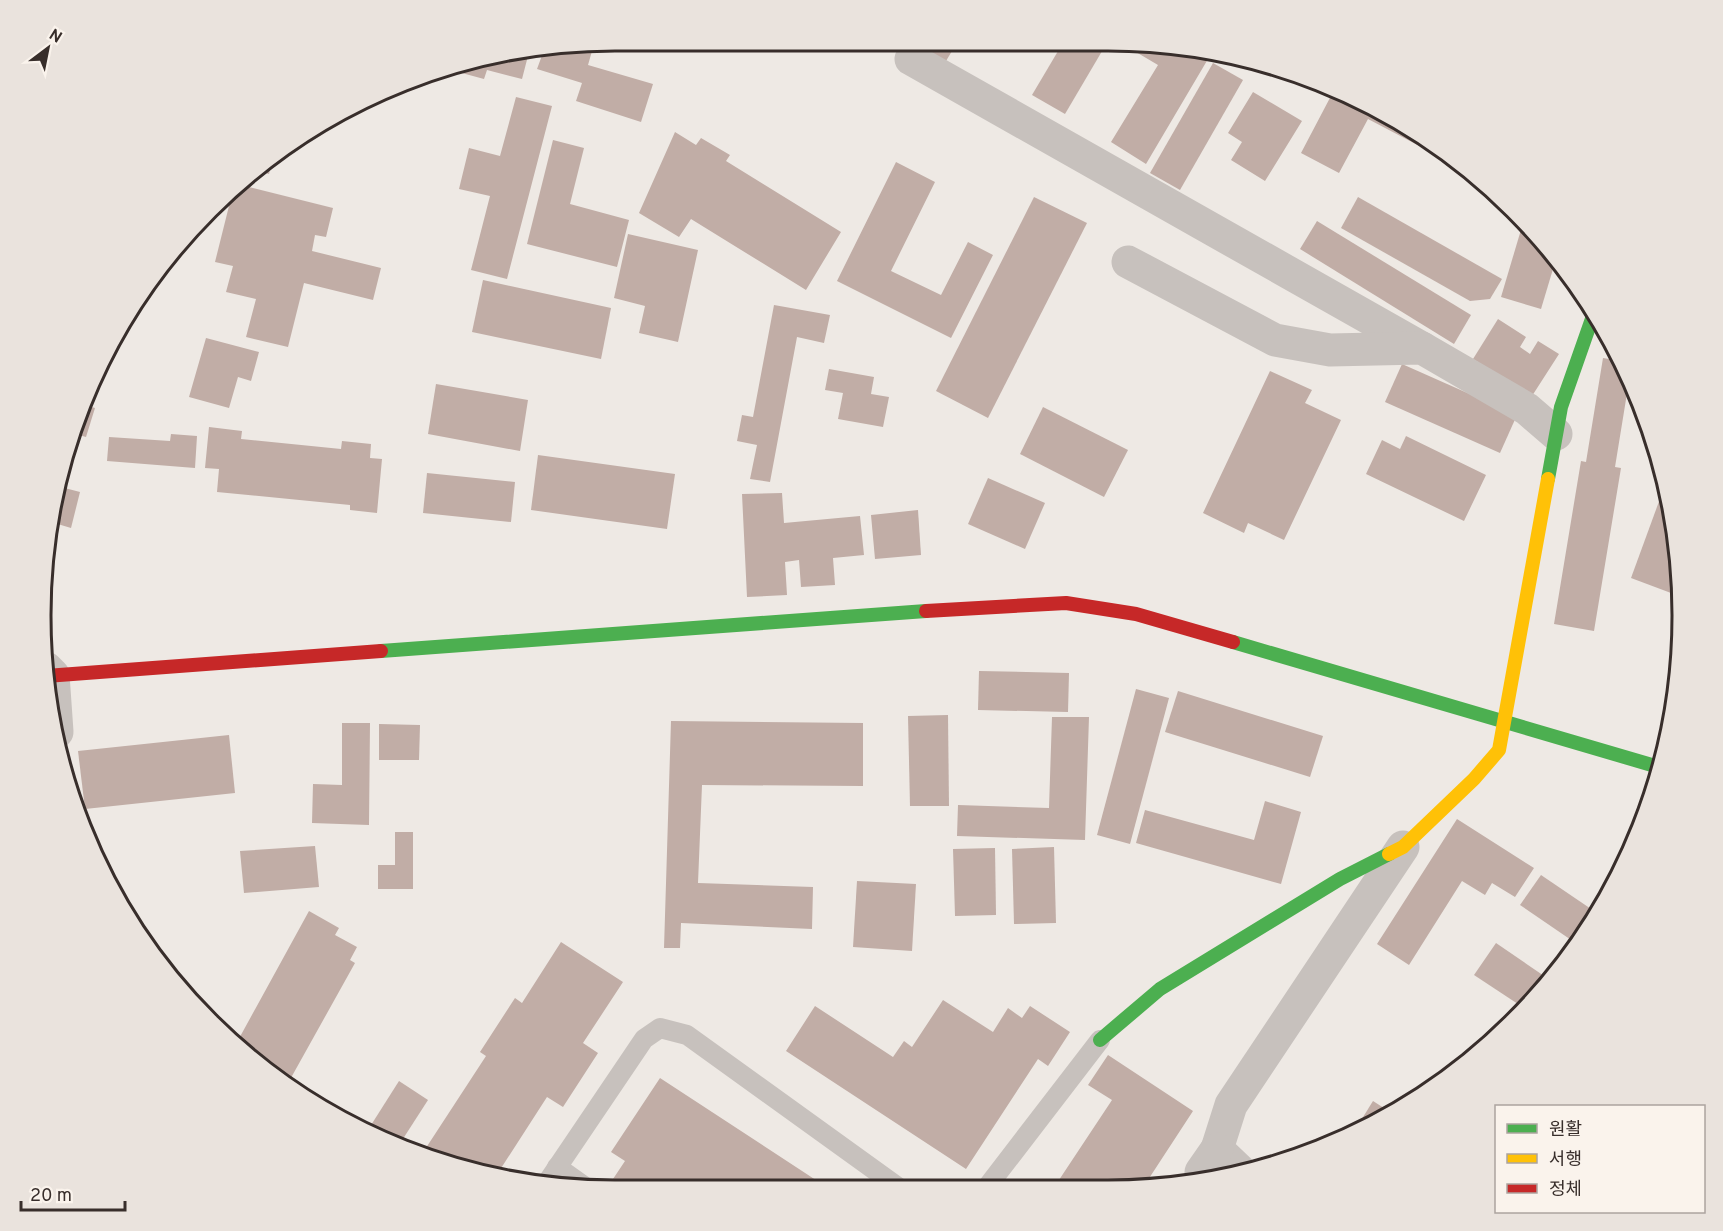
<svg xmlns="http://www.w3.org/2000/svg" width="1723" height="1231" font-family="Overpass,'Noto Sans KR',sans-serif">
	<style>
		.building { fill: #c1ada6 }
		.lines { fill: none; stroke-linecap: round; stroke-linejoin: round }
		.lane { stroke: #c7c1bd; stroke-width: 20 }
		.street { stroke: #c7c1bd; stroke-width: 33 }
		.fast { stroke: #4caf50; stroke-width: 14 }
		.slow { stroke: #ffc107; stroke-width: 14 }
		.jam { stroke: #c62828; stroke-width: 14 }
		.rim { fill: none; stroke: #382e2b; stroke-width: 3 }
	</style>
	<rect width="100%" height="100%" fill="#eee9e4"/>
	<g class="building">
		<path d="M 912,41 L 958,41 L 946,61 Z"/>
		<path d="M 1064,41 L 1108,41 L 1065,114 L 1032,95 Z"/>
		<path d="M 1119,42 L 1191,49 L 1208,59 L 1146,164 L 1111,142 L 1158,65 Z"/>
		<path d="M 574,46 L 592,51 L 588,65 L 653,84 L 641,122 L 576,101 L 582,83 L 537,69 L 544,50 Z"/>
		<path d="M 529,52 L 522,79 L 487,70 L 484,79 L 447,69 L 466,60 Z"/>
		<path d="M 1213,63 L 1243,80 L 1180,190 L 1150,173 Z"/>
		<path d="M 1253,92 L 1302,121 L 1265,181 L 1231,160 L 1242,142 L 1228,133 Z"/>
		<path d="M 1332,94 L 1395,118 L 1448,161 L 1368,119 L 1339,173 L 1301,153 Z"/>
		<path d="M 516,97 L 552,106 L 507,279 L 471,270 L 490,196 L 459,189 L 469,148 L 500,156 Z"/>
		<path d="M 675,132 L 696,145 L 701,138 L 730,155 L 726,161 L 841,232 L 806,290 L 691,219 L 679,237 L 639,213 Z"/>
		<path d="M 553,140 L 584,148 L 570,204 L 629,220 L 617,267 L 527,244 Z"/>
		<path d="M 273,157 L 269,174 L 258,171 Z"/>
		<path d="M 896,162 L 935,182 L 891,271 L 941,295 L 968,242 L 993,255 L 951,338 L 837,281 Z"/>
		<path d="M 241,185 L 333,208 L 326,237 L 315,235 L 312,251 L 381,268 L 373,300 L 304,283 L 288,347 L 246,337 L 256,299 L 226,292 L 233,266 L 215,262 L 232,194 Z"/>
		<path d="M 1034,197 L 1087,223 L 988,418 L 936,391 Z"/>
		<path d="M 1358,197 L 1502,279 L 1490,299 L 1470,301 L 1341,228 Z"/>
		<path d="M 1317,221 L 1471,315 L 1454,344 L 1300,249 Z"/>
		<path d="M 1523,223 L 1540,237 L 1556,259 L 1541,309 L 1501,297 Z"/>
		<path d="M 628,234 L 698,250 L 678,342 L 639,333 L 645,306 L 614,298 Z"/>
		<path d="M 483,280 L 611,308 L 601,359 L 472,332 Z"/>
		<path d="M 774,305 L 830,315 L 824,343 L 797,337 L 770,482 L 750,479 L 757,445 L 737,441 L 742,415 L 753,417 Z"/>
		<path d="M 1498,319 L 1526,337 L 1520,347 L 1530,354 L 1538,341 L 1559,354 L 1532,396 L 1473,359 Z"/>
		<path d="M 206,338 L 259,352 L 251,381 L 238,377 L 229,408 L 189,397 Z"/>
		<path d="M 1603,358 L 1621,361 L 1629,381 L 1615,467 L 1621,468 L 1594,631 L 1554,624 L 1581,461 L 1586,462 Z"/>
		<path d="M 1402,364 L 1517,415 L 1500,453 L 1385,402 Z"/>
		<path d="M 829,369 L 874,377 L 871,394 L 889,397 L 883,427 L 838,419 L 843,393 L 825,390 Z"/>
		<path d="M 1270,371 L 1312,390 L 1305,403 L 1341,420 L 1284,540 L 1248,523 L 1244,533 L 1203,513 Z"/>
		<path d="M 436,384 L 528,400 L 520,451 L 428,434 Z"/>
		<path d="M 85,405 L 95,408 L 86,437 L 75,434 Z"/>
		<path d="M 1043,407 L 1128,450 L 1104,497 L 1020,454 Z"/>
		<path d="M 209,427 L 242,431 L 241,439 L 341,449 L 342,441 L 371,444 L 370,458 L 382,459 L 377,513 L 350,510 L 350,505 L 217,492 L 219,469 L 205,468 Z"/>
		<path d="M 171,434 L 197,436 L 195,468 L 107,461 L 109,437 L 170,441 Z"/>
		<path d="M 1406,436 L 1486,475 L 1464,521 L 1366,474 L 1382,440 L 1400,449 Z"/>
		<path d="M 538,455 L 675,474 L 667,529 L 531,510 Z"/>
		<path d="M 427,473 L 515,482 L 511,522 L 423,513 Z"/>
		<path d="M 988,478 L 1045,503 L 1025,549 L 968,524 Z"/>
		<path d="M 1665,485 L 1678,541 L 1679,596 L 1631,578 Z"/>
		<path d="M 57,486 L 80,492 L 71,528 L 51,522 L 51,504 Z"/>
		<path d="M 782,493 L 784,523 L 860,516 L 864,555 L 833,558 L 835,585 L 801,587 L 799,560 L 785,562 L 787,595 L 747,597 L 742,494 Z"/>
		<path d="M 918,510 L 921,555 L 875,559 L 871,515 Z"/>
		<path d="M 979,671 L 1069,673 L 1068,712 L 978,710 Z"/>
		<path d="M 1136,689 L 1169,698 L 1130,844 L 1097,835 Z"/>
		<path d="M 1178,691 L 1323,736 L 1310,777 L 1165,732 Z"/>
		<path d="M 948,715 L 949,806 L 910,806 L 908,716 Z"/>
		<path d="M 1052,717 L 1089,717 L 1085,840 L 957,836 L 958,805 L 1049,808 Z"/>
		<path d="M 671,721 L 863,723 L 863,786 L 702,785 L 698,883 L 813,887 L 812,929 L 681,923 L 680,948 L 664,948 Z"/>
		<path d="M 342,723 L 370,723 L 369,825 L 312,823 L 313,784 L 342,785 Z"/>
		<path d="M 379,724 L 420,725 L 419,760 L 379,760 Z"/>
		<path d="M 229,735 L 235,793 L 85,809 L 78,751 Z"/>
		<path d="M 1265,801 L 1301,812 L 1281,884 L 1136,843 L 1145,810 L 1254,840 Z"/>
		<path d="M 1457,819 L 1534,868 L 1515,897 L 1492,883 L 1485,895 L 1462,881 L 1409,965 L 1377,944 Z"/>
		<path d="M 395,832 L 413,832 L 413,889 L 378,889 L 378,865 L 395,865 Z"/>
		<path d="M 315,846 L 319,887 L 244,893 L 240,851 Z"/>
		<path d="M 1054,847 L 1056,923 L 1014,924 L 1012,849 Z"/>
		<path d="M 995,848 L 996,915 L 955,916 L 953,849 Z"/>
		<path d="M 1541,875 L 1597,913 L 1577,944 L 1520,905 Z"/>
		<path d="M 857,881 L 916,884 L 912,951 L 853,947 Z"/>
		<path d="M 309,911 L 339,928 L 335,935 L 357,947 L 350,960 L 355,963 L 287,1085 L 265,1071 L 236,1044 Z"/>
		<path d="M 561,942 L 623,982 L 583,1043 L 598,1053 L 563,1107 L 547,1097 L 496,1176 L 466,1171 L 422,1154 L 486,1056 L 480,1052 L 515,998 L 522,1003 Z"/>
		<path d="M 1496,943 L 1550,980 L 1524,1008 L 1474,975 Z"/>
		<path d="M 943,1000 L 993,1032 L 1008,1008 L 1022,1018 L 1030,1006 L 1070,1032 L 1048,1066 L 1038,1059 L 966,1169 L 786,1051 L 815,1006 L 893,1057 L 904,1041 L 912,1047 Z"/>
		<path d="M 1108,1055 L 1193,1111 L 1144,1186 L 1055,1186 L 1112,1100 L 1088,1085 Z"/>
		<path d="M 660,1078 L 828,1188 L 615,1189 L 609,1185 L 625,1161 L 611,1152 Z"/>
		<path d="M 399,1081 L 428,1100 L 399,1145 L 366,1133 Z"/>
		<path d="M 1373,1101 L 1387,1110 L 1355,1130 Z"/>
	</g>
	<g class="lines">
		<g class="lane">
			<path d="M 557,1167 L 588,1189"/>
			<path d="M 546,1184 L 644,1039 L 660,1028 L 687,1035 L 898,1187"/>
			<path d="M 987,1187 L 1100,1040"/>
		</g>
		<g class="street">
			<path d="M 911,59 L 1422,348"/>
			<path d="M 1128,262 L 1275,340 L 1330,350 L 1422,348 L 1527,409 L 1556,434"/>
			<path d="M 46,668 L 53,675 L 57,732"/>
			<path d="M 1239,1170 L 1217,1149 L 1231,1105 L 1403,847"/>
			<path d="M 1201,1172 L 1217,1149"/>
		</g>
		<g class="fast">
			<path d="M 1548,479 L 1561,407 L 1594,313"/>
			<path d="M 1233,642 L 1662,768"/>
			<path d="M 381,651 L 926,611"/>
			<path d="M 1100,1040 L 1160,989 L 1340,879 L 1389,854"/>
		</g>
		<path class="slow" d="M 1389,854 L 1403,847 L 1474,779 L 1499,750 L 1548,479"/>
		<g class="jam">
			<path d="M 926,611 L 1066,603 L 1136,614 L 1233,642"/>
			<path d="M 46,676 L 381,651"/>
		</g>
	</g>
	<path d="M0 0H1723V1231H0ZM615 51H1108A564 564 0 0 1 1672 615V616A564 564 0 0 1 1108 1180H615A564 564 0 0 1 51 616V615A564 564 0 0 1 615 51Z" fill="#eae3dd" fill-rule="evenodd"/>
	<path class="rim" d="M615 51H1108A564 564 0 0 1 1672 615V616A564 564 0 0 1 1108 1180H615A564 564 0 0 1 51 616V615A564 564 0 0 1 615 51Z"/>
	<rect x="1495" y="1105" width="210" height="108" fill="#faf3ec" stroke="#aca49f" stroke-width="1.5"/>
	<rect x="1507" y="1124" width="30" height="9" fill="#4caf50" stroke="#aca49f" stroke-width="1.5"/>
	<text x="1549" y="1135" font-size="18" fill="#382e2b">원활</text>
	<rect x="1507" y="1154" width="30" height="9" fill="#ffc107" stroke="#aca49f" stroke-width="1.5"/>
	<text x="1549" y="1165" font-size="18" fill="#382e2b">서행</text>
	<rect x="1507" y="1184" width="30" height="9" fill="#c62828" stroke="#aca49f" stroke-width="1.5"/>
	<text x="1549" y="1195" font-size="18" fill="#382e2b">정체</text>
	<g transform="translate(48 48) rotate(32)" stroke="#faf3ec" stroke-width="4.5" paint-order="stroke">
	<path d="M0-4.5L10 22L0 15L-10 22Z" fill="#382e2b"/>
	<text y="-9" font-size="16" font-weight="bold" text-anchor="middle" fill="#382e2b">N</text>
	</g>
	<path d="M21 1201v9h104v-9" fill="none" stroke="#382e2b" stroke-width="3"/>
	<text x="30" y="1201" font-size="18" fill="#382e2b" stroke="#faf3ec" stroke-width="4.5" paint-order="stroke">20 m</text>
</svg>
